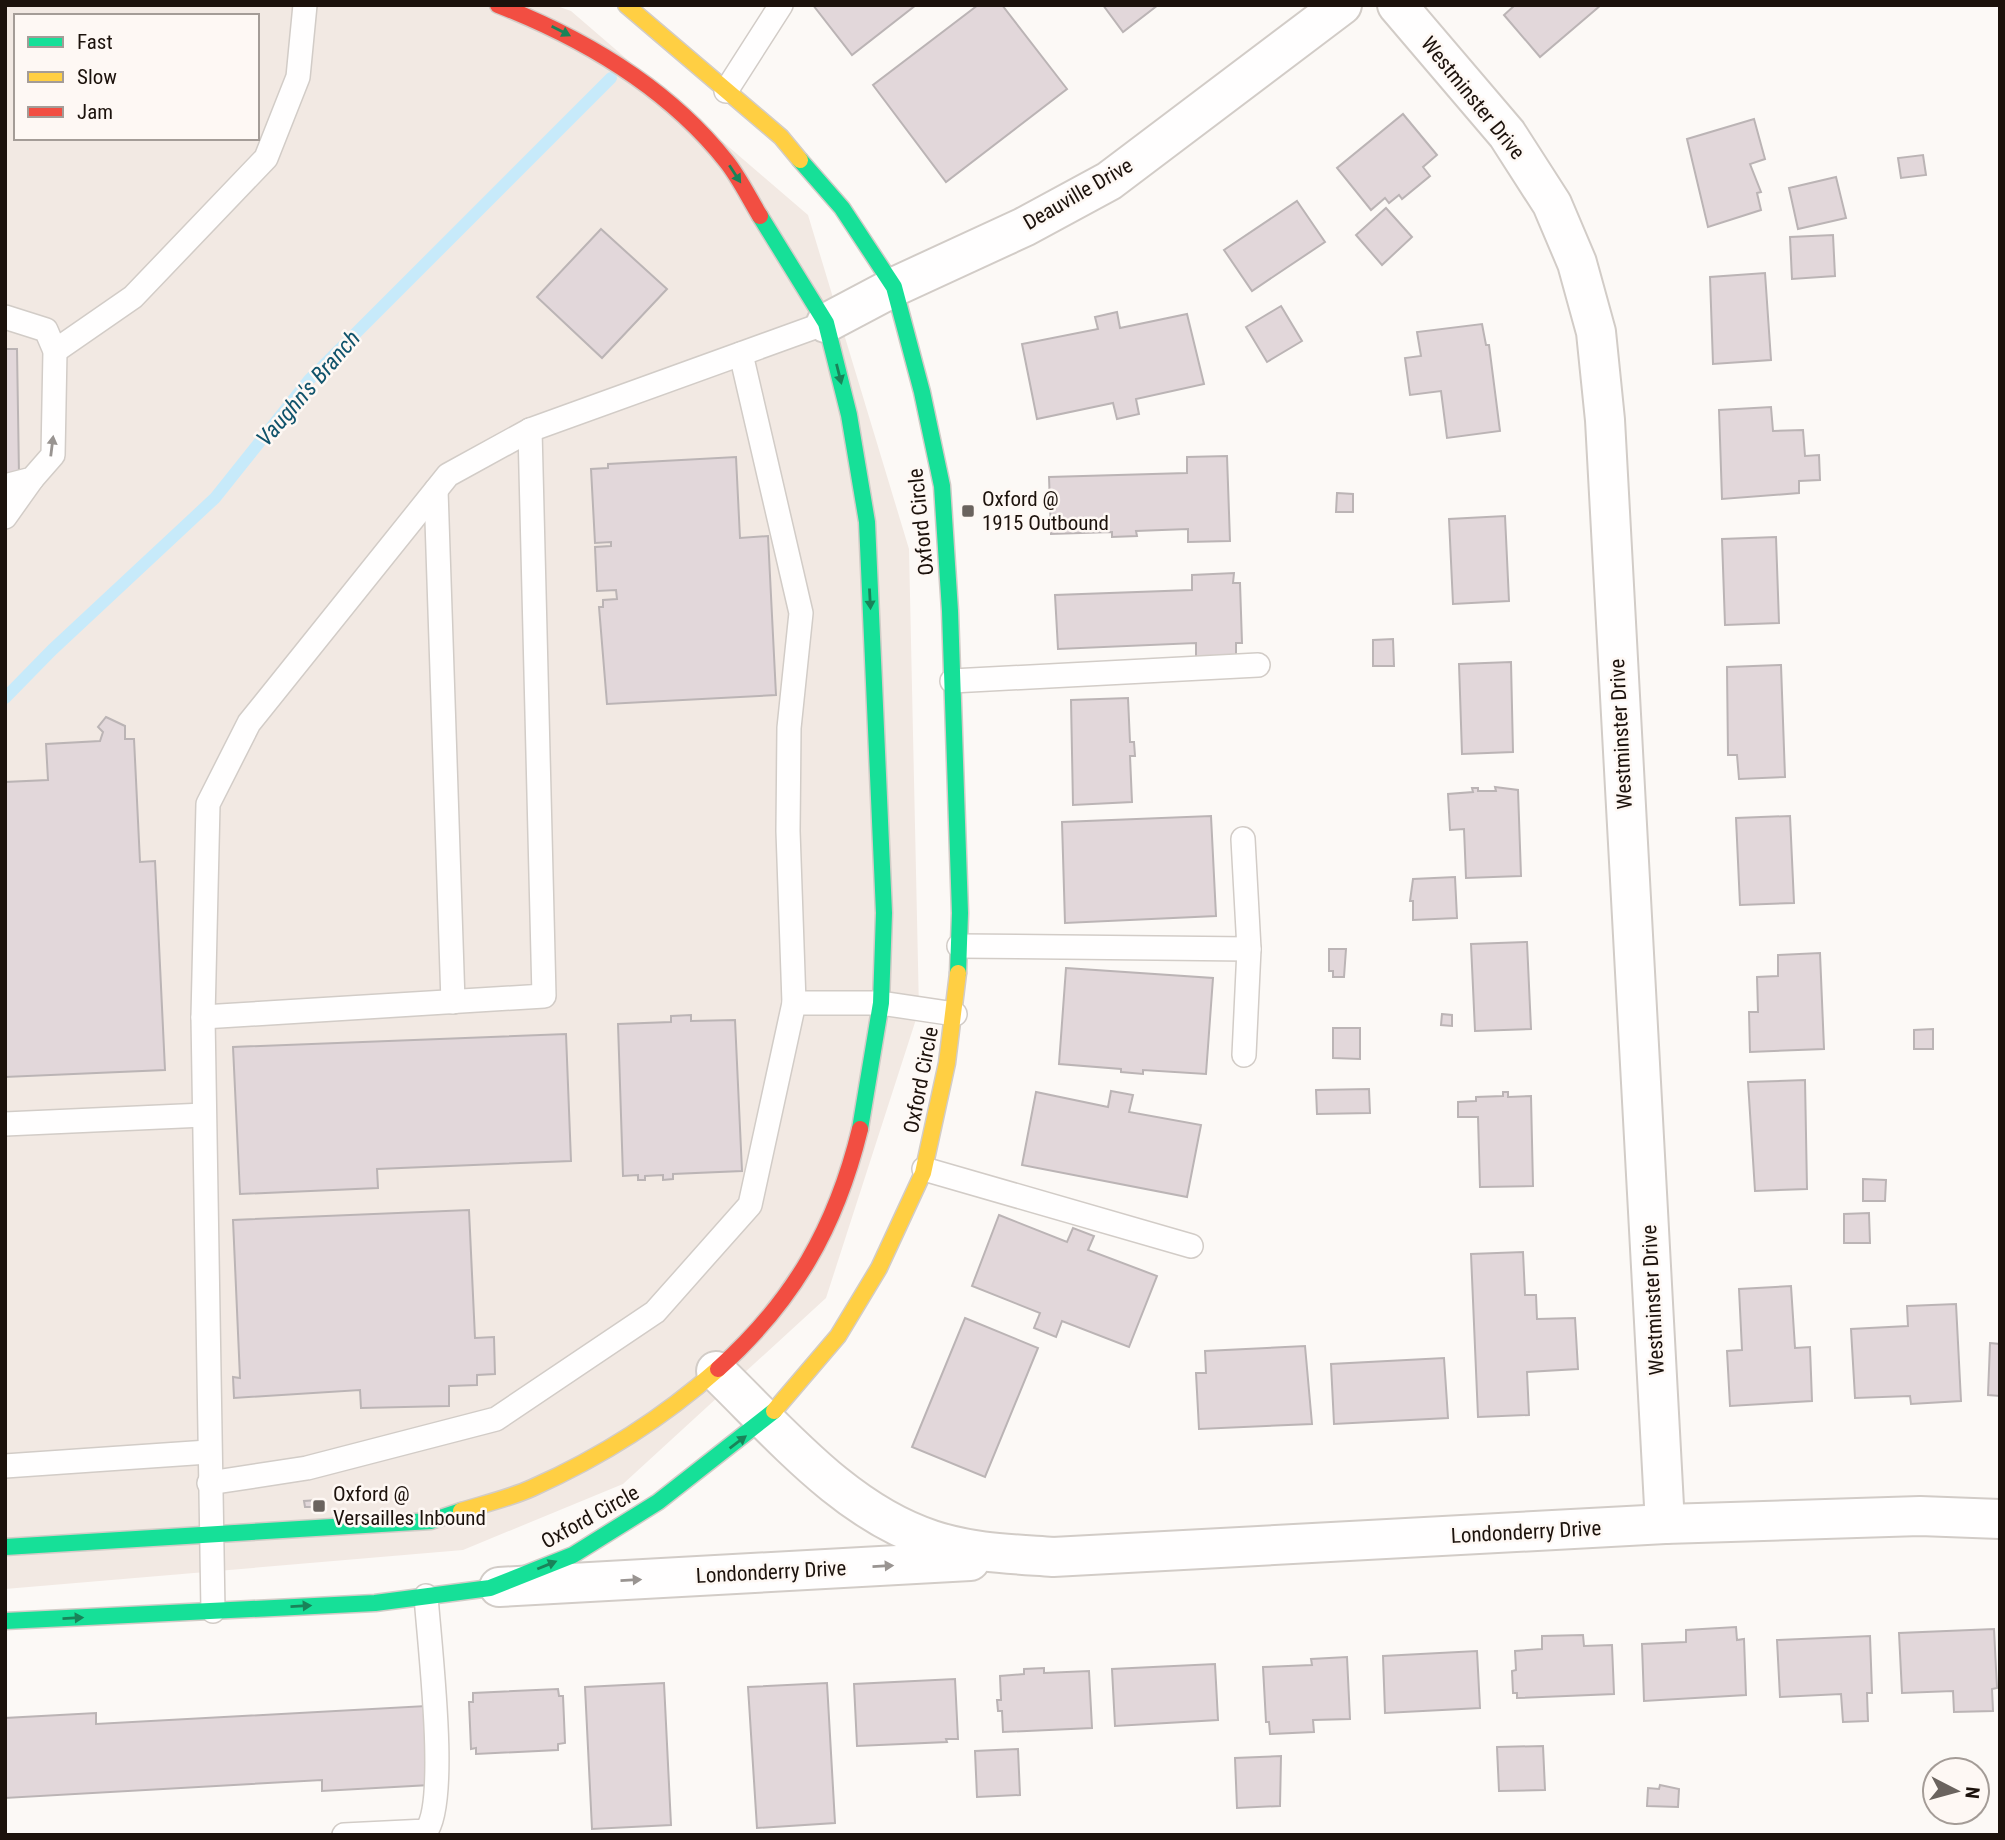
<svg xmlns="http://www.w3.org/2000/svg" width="2005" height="1840" font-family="'Roboto Condensed',sans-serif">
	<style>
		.built { fill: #f2e9e3; fill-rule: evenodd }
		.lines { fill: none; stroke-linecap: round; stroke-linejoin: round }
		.stream { stroke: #c7eafa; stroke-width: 12 }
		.building { fill: #e2d7da; stroke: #bbb4b5; stroke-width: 2 }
		.lane-casing { stroke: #d2ccc7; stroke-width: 26 }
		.street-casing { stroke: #d2ccc7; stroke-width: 42 }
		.fast-casing { stroke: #d2ccc7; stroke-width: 19 }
		.slow-casing { stroke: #d2ccc7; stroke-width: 19 }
		.jam-casing { stroke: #d2ccc7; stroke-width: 19 }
		.lane { stroke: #fffefe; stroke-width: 23 }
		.street { stroke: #fffefe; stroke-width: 38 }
		.fast { stroke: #16e098; stroke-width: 16 }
		.slow { stroke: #ffcf43; stroke-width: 16 }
		.jam { stroke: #f24e42; stroke-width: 16 }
		.oneway { fill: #198359 }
		.oneway2 { fill: #999491 }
		.poi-dot { fill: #6a635e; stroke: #fef8f4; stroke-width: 2.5 }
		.labels { text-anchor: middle; stroke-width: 5; stroke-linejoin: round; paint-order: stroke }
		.street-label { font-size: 21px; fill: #1c120c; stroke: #fef8f4 }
		.poi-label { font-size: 21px; fill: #1c120c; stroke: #fef8f4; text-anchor: start }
		.water-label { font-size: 23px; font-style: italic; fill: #10536b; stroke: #fef8f4 }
	</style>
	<rect width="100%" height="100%" fill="#fcf9f6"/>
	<path class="built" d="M 5,5 L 554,5 L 571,11 L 808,215 L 909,549 L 919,1010 L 826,1298 L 623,1484 L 463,1550 L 5,1589 ZM 16,16 L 257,16 L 257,138 L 16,138 Z"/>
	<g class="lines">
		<path class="stream" d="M 5,698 L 52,650 L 215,498 L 309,380 L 611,78"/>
	</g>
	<g class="building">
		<path d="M 813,5 L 916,5 L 852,55 Z"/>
		<path d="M 978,5 L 1002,5 L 1067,89 L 946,182 L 873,85 Z"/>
		<path d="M 1103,5 L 1158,5 L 1123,32 Z"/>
		<path d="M 1515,5 L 1601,5 L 1540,57 L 1504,15 Z"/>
		<path d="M 1403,114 L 1437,155 L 1423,167 L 1430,176 L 1402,199 L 1399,195 L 1389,203 L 1385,198 L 1371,210 L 1337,168 Z"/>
		<path d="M 1754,119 L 1765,159 L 1750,164 L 1761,192 L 1757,193 L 1761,210 L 1708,227 L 1687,139 Z"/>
		<path d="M 1923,155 L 1926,175 L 1901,178 L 1898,158 Z"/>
		<path d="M 1836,177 L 1846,218 L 1798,229 L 1789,188 Z"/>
		<path d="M 1297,201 L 1325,242 L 1252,291 L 1224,250 Z"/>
		<path d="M 1386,208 L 1412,237 L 1382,265 L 1356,235 Z"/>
		<path d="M 601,229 L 667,289 L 602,358 L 537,297 Z"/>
		<path d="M 1833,235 L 1835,276 L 1792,279 L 1790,237 Z"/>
		<path d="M 1765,273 L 1771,360 L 1713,364 L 1710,277 Z"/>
		<path d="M 1281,306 L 1302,341 L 1267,362 L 1246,327 Z"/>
		<path d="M 1117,312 L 1120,328 L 1187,314 L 1204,384 L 1136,399 L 1139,414 L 1117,419 L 1113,403 L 1037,419 L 1022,344 L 1098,329 L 1095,317 Z"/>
		<path d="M 1482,324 L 1486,345 L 1489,345 L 1500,431 L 1447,438 L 1441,391 L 1410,395 L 1405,358 L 1421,356 L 1417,332 Z"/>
		<path d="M 5,349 L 17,349 L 19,475 L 5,475 Z"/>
		<path d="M 1771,407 L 1773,431 L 1803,430 L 1805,456 L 1819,455 L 1820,480 L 1799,481 L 1799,493 L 1722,499 L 1719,410 Z"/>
		<path d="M 1227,456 L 1230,541 L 1188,542 L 1188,529 L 1136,531 L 1137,536 L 1112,537 L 1112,532 L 1051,534 L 1049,477 L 1187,473 L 1187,457 Z"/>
		<path d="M 736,457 L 740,538 L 768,536 L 776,695 L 607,704 L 599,607 L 603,607 L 603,600 L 617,599 L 616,590 L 597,591 L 595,547 L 611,546 L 611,542 L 595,543 L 591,469 L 608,468 L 608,464 Z"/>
		<path d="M 1337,493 L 1353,494 L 1353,512 L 1336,512 Z"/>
		<path d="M 1505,516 L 1509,601 L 1453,604 L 1449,519 Z"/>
		<path d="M 1776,537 L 1779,623 L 1725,625 L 1722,539 Z"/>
		<path d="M 1234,573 L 1233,583 L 1240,583 L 1242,643 L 1236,643 L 1236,656 L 1196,657 L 1196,643 L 1058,649 L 1055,595 L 1192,590 L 1192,575 Z"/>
		<path d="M 1393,639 L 1394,666 L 1373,666 L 1373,640 Z"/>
		<path d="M 1511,662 L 1513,752 L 1462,754 L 1459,664 Z"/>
		<path d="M 1781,665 L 1785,777 L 1739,779 L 1737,755 L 1728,755 L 1727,667 Z"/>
		<path d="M 1128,698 L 1130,742 L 1134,742 L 1135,756 L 1130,756 L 1132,802 L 1073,805 L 1071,700 Z"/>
		<path d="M 106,717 L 125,726 L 125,739 L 134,739 L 140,862 L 155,861 L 165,1070 L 5,1077 L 5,782 L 48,780 L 46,744 L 100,741 L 103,732 L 98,727 Z"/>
		<path d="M 1495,787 L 1518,790 L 1521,876 L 1466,878 L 1464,829 L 1450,830 L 1448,794 L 1473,792 L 1472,788 L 1478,788 L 1478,791 L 1496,791 Z"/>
		<path d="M 1211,816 L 1216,916 L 1065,923 L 1062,822 Z"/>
		<path d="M 1790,816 L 1794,903 L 1740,905 L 1736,818 Z"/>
		<path d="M 1455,877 L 1457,918 L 1413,920 L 1413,901 L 1410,901 L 1413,879 Z"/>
		<path d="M 1527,942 L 1531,1029 L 1475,1031 L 1471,944 Z"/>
		<path d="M 1329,949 L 1346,949 L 1344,977 L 1333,977 L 1333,971 L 1329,971 Z"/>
		<path d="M 1820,953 L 1824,1049 L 1750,1052 L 1749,1012 L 1758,1012 L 1757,977 L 1778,976 L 1778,955 Z"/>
		<path d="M 1066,968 L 1213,978 L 1206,1074 L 1143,1070 L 1143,1074 L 1121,1072 L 1121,1069 L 1059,1064 Z"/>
		<path d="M 1442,1014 L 1452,1015 L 1452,1026 L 1441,1025 Z"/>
		<path d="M 691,1015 L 691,1021 L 735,1020 L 742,1171 L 673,1174 L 673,1179 L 663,1180 L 663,1175 L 645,1176 L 645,1180 L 638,1180 L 638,1175 L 623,1176 L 618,1024 L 671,1022 L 671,1016 Z"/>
		<path d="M 1333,1028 L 1360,1028 L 1360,1059 L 1333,1058 Z"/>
		<path d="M 1933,1029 L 1933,1049 L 1914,1049 L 1914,1030 Z"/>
		<path d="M 566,1034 L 571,1161 L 377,1169 L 378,1188 L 240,1194 L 233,1047 Z"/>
		<path d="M 1805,1080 L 1807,1189 L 1755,1191 L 1748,1082 Z"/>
		<path d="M 1369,1089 L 1370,1113 L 1317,1114 L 1316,1090 Z"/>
		<path d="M 1111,1091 L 1133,1095 L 1129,1112 L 1201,1125 L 1187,1197 L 1022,1165 L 1036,1092 L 1108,1107 Z"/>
		<path d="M 1503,1092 L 1508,1092 L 1508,1097 L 1531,1096 L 1533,1186 L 1480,1187 L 1478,1117 L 1458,1117 L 1458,1102 L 1476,1101 L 1476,1097 L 1503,1096 Z"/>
		<path d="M 1863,1179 L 1886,1180 L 1885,1201 L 1863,1201 Z"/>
		<path d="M 469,1210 L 475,1338 L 494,1337 L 495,1374 L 477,1375 L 477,1385 L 449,1386 L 449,1406 L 361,1408 L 360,1390 L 234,1398 L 233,1377 L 240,1378 L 233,1220 Z"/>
		<path d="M 1869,1213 L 1870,1243 L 1844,1243 L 1844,1214 Z"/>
		<path d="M 999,1215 L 1067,1242 L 1073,1228 L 1094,1236 L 1088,1250 L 1157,1276 L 1129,1347 L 1062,1321 L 1056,1337 L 1034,1328 L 1040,1313 L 972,1286 Z"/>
		<path d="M 1523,1252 L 1525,1295 L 1536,1295 L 1537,1319 L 1575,1318 L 1578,1369 L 1527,1372 L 1529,1415 L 1478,1417 L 1471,1254 Z"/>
		<path d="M 1791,1286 L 1795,1348 L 1810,1347 L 1812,1401 L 1730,1406 L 1727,1351 L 1742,1350 L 1739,1289 Z"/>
		<path d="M 1956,1304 L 1961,1401 L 1911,1404 L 1910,1396 L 1855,1398 L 1851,1329 L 1908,1326 L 1907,1306 Z"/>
		<path d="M 965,1318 L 1038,1348 L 985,1477 L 912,1447 Z"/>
		<path d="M 1990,1343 L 2000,1344 L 2000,1396 L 1988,1395 Z"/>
		<path d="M 1305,1346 L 1312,1424 L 1199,1429 L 1196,1373 L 1206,1373 L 1205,1351 Z"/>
		<path d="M 1444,1358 L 1448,1418 L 1334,1424 L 1331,1364 Z"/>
		<path d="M 318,1500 L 319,1507 L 305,1507 L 304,1501 Z"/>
		<path d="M 1736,1627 L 1737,1640 L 1744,1639 L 1746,1695 L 1644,1701 L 1642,1644 L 1686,1642 L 1686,1630 Z"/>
		<path d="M 1994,1629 L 1997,1688 L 1992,1689 L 1993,1711 L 1954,1712 L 1953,1691 L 1902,1693 L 1899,1633 Z"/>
		<path d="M 1583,1635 L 1584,1646 L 1612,1645 L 1614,1694 L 1517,1698 L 1517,1693 L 1513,1693 L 1512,1671 L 1516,1670 L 1515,1651 L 1542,1649 L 1542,1636 Z"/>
		<path d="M 1870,1636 L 1872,1693 L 1867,1693 L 1868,1721 L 1843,1722 L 1841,1694 L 1780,1697 L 1777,1640 Z"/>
		<path d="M 1477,1651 L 1480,1708 L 1385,1713 L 1383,1656 Z"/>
		<path d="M 1347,1657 L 1350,1719 L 1313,1720 L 1314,1732 L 1270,1734 L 1269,1722 L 1266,1722 L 1263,1667 L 1312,1665 L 1311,1659 Z"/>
		<path d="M 1215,1664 L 1218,1720 L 1115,1726 L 1112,1669 Z"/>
		<path d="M 1044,1668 L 1044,1673 L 1089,1671 L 1092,1728 L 1003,1732 L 1002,1711 L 998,1711 L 997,1700 L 1001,1700 L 1000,1676 L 1024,1674 L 1024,1669 Z"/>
		<path d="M 955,1679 L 958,1739 L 946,1739 L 947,1742 L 857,1746 L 854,1684 Z"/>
		<path d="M 664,1683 L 671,1825 L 592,1829 L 585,1687 Z"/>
		<path d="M 827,1683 L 835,1823 L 757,1828 L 748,1687 Z"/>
		<path d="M 558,1689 L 559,1696 L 563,1696 L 565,1743 L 558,1744 L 558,1750 L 476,1754 L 476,1748 L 471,1749 L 469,1702 L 473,1702 L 473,1693 Z"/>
		<path d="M 426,1706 L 430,1785 L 322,1791 L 322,1780 L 5,1798 L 5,1718 L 96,1713 L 96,1724 Z"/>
		<path d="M 1543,1746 L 1545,1790 L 1499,1791 L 1497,1747 Z"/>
		<path d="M 1018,1749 L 1020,1795 L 977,1797 L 975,1751 Z"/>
		<path d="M 1281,1756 L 1280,1806 L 1237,1808 L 1235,1758 Z"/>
		<path d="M 1660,1785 L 1679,1789 L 1678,1807 L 1647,1806 L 1648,1788 L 1659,1789 Z"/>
	</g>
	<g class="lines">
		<defs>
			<g id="lane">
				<path d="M 726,91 L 781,5"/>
				<path d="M 5,317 L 46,330 L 55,351 L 53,455 L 32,479 L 5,486"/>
				<path d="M 55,351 L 133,297 L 266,158 L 298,77 L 305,5"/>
				<path d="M 436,490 L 453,1002"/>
				<path d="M 5,517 L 32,479"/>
				<path d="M 952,681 L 1258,665"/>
				<path d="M 959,946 L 1249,949 L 1243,839"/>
				<path d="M 794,1003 L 881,1003 L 955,1014"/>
				<path d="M 203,1017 L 544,996 L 530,430"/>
				<path d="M 1244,1055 L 1249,949"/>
				<path d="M 5,1124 L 204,1115"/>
				<path d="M 924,1169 L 1191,1246"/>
				<path d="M 5,1466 L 208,1452"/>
				<path d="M 209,1483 L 307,1468 L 496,1419 L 655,1312 L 750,1205 L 794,1003 L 788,831 L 789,728 L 801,613 L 741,354"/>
				<path d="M 213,1611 L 203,1017 L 208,804 L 249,723 L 448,475 L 530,430 L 826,323"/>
				<path d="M 344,1835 L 426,1831 C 449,1802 429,1641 426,1596"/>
			</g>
			<g id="street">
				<path d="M 1397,5 L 1507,134 L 1552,204 L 1577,263 L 1596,332 L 1605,420 L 1665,1524"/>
				<path d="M 826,323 L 894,287 L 1024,227 L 1109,181 L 1342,5"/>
				<path d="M 716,1371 C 779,1432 845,1512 932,1540 C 971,1553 1012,1554 1053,1557 L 1665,1524 L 1920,1516 L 2000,1519"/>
				<path d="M 499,1587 L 970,1561"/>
			</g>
			<g id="fast">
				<path d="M 800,160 L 842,208 L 894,287 L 922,392 L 942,486 L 950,611 L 960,913 L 958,973"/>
				<path d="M 760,216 L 826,323 L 849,415 L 867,522 L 884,913 L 881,1003 L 860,1129"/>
				<path d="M 5,1547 L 431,1521 L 461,1511"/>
				<path d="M 5,1621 L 375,1603 L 490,1588 L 573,1555 L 658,1502 L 774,1411"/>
			</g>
			<g id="slow">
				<path d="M 626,5 L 781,137 L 800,160"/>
				<path d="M 774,1411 L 838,1336 L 879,1268 L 923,1173 L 947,1063 L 958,973"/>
				<path d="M 461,1511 C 484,1504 510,1498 532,1488 C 599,1458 664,1417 718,1369"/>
			</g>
			<g id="jam">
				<path d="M 498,5 C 585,39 667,87 726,161 C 739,177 749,198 760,216"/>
				<path d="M 718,1369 C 794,1301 836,1227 860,1129"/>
			</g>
		</defs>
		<use href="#lane" class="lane-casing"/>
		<use href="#street" class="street-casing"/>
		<use href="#fast" class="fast-casing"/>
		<use href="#slow" class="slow-casing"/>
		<use href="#jam" class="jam-casing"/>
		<use href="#lane" class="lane"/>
		<use href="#street" class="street"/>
		<use href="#fast" class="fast"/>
		<use href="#slow" class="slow"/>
		<use href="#jam" class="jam"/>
	</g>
	<defs><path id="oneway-solid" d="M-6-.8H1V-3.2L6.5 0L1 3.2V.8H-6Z" transform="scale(1.75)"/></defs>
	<g class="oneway">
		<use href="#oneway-solid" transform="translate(561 31) rotate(27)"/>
		<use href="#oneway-solid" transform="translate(735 174) rotate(57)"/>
		<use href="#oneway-solid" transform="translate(839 374) rotate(76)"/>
		<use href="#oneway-solid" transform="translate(870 599) rotate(87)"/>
		<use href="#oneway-solid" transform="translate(738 1442) rotate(-37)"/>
		<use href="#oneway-solid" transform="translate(547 1565) rotate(-22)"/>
		<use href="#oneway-solid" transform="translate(301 1606) rotate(-3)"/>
		<use href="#oneway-solid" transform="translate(73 1618) rotate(-3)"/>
	</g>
	<g class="oneway2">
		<use href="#oneway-solid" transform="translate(52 446) rotate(-83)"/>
		<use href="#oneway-solid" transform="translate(883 1566) rotate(-3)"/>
		<use href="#oneway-solid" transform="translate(631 1580) rotate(-3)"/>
	</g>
	<g class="poi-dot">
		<rect x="961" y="504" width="14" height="14" rx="3.5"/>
		<rect x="312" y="1499" width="14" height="14" rx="3.5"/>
	</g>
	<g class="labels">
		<g class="street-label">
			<text transform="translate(1473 98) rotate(51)" y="7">Westminster Drive</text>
			<text transform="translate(1078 194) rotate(-30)" y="7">Deauville Drive</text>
			<text transform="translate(921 522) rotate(-96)" y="7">Oxford Circle</text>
			<text transform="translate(1621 734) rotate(-93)" y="7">Westminster Drive</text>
			<text transform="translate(921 1080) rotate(-79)" y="7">Oxford Circle</text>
			<text transform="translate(1653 1300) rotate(-93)" y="7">Westminster Drive</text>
			<text transform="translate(590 1517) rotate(-29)" y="7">Oxford Circle</text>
			<text transform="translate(1526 1532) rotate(-3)" y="7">Londonderry Drive</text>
			<text transform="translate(771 1572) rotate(-3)" y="7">Londonderry Drive</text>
		</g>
		<g class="poi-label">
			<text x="982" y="506">Oxford @<tspan x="982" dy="24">1915 Outbound</tspan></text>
			<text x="333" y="1501">Oxford @<tspan x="333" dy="24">Versailles Inbound</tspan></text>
		</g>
		<g class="water-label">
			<text transform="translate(308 388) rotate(-49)" y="8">Vaughn's Branch</text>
		</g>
	</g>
	<rect width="2005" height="1840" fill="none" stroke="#1c120c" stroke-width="14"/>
	<rect x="14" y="14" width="245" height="126" fill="#fef8f4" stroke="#a49c97" stroke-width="2"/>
	<rect x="28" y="37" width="35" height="10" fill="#16e098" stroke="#a49c97" stroke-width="2"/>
	<text x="77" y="49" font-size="21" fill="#1c120c">Fast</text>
	<rect x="28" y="72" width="35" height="10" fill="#ffcf43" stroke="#a49c97" stroke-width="2"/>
	<text x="77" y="84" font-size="21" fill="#1c120c">Slow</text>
	<rect x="28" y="107" width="35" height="10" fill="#f24e42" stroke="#a49c97" stroke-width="2"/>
	<text x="77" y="119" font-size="21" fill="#1c120c">Jam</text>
	<g transform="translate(1956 1791) rotate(96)"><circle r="33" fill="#fef8f4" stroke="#a49c97" stroke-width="2"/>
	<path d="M0-5L12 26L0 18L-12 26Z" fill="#6a635e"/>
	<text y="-10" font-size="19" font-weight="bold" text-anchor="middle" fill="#1c120c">N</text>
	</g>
</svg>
